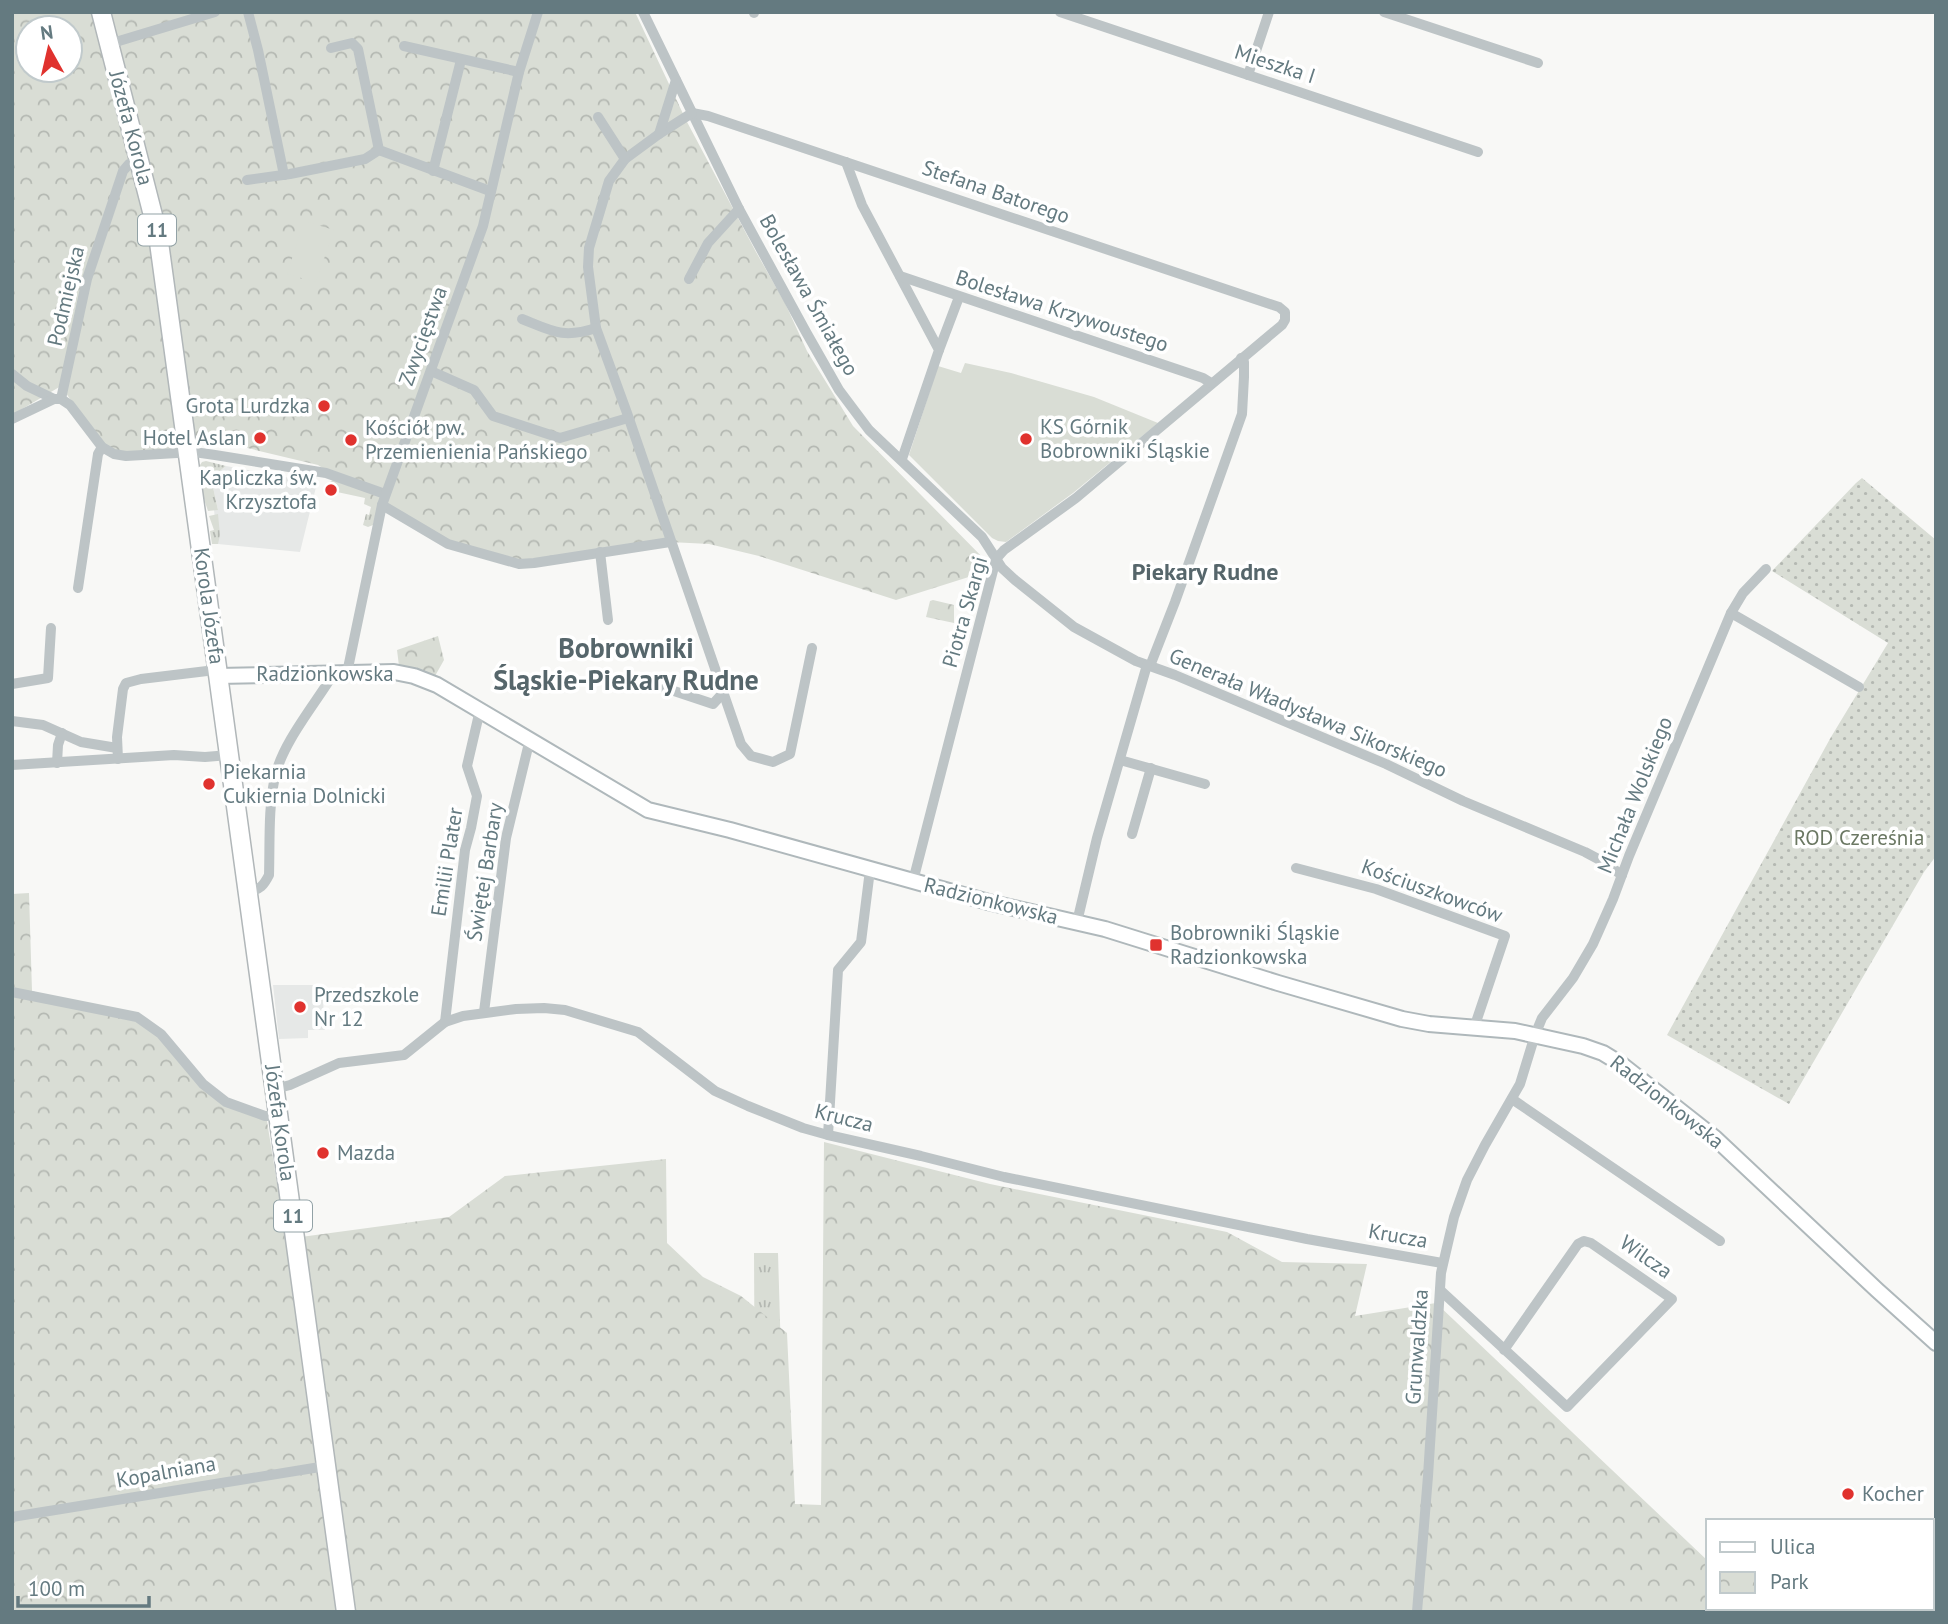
<svg xmlns="http://www.w3.org/2000/svg" width="1948" height="1624" font-family="'PT Sans',sans-serif">
	<style>
		.built { fill: #e6e8e7 }
		.grass { fill: url(#grass-tufts) }
		.park { fill: url(#park-crowns); fill-rule: evenodd }
		.garden { fill: url(#garden-dots) }
		.pitch { fill: #d9ddd5 }
		.lines { fill: none; stroke-linecap: round; stroke-linejoin: round }
		.secondary-casing { stroke: #afb8bb; stroke-width: 18 }
		.highway-casing { stroke: #b1b7b9; stroke-width: 21 }
		.street { stroke: #bdc4c6; stroke-width: 10 }
		.secondary { stroke: #fff; stroke-width: 14 }
		.highway { stroke: #fff; stroke-width: 18 }
		.poi-dot { fill: #e0322e; stroke: #fff; stroke-width: 2.5 }
		.labels { text-anchor: middle; stroke-width: 7; stroke-linejoin: round; paint-order: stroke }
		.shield { fill: #fff; stroke: #92a2a6; stroke-width: 2 }
		.shield-label { font-size: 19px; font-weight: bold; fill: #647a80 }
		.street-label { font-size: 21px; fill: #647a80; stroke: #fff }
		.poi-label { font-size: 21px; fill: #647a80; stroke: #fff; text-anchor: start }
		.park-label { font-size: 21px; fill: #6b7863; stroke: #fff }
		.quarter-label { font-size: 24px; font-weight: bold; fill: #56666b; stroke: #fff }
		.district-label { font-size: 28px; font-weight: bold; fill: #56666b; stroke: #fff }
	</style>
	<defs>
		<pattern id="grass-tufts" width="24" height="20" patternUnits="userSpaceOnUse" patternTransform="scale(1.75)"><rect width="24" height="20" fill="#d9ddd5"/><path d="M3 7l-1-3M5 7V3M7 7l1-3M15 17l-1-3M17 17v-4M19 17l1-3" fill="none" stroke="#b4b8b2"/></pattern>
		<pattern id="park-crowns" width="20" height="18" patternUnits="userSpaceOnUse" patternTransform="scale(1.75)"><rect width="20" height="18" fill="#d9ddd5"/><path d="M2 6a3 3 0 1 1 6 0M12 15a3 3 0 1 1 6 0" fill="none" stroke="#b4b8b2"/></pattern>
		<pattern id="garden-dots" width="8" height="8" patternUnits="userSpaceOnUse" patternTransform="scale(1.75)"><rect width="8" height="8" fill="#d9ddd5"/><path d="M2 2h.1M6 6h.1" fill="none" stroke="#b4b8b2" stroke-width="1.8" stroke-linecap="round"/></pattern>
	</defs>
	<rect width="100%" height="100%" fill="#f8f8f6"/>
	<g class="built">
		<path d="M 226,466 L 317,483 L 300,552 L 218,544 L 214,510 L 218,510 L 211,478 Z"/>
		<path d="M 273,985 L 322,985 L 325,1030 L 308,1030 L 308,1038 L 279,1039 Z"/>
	</g>
	<g class="grass">
		<path d="M 206,461 L 226,466 L 211,478 L 218,510 L 208,511 L 202,493 L 200,465 L 202,462 Z"/>
		<path d="M 333,480 L 369,493 L 376,498 L 378,506 L 373,525 L 368,527 L 363,525 L 366,514 L 369,515 L 371,507 L 364,504 L 365,498 L 337,492 L 335,497 L 325,495 L 327,484 Z"/>
		<path d="M 218,514 L 220,535 L 218,544 L 212,544 L 210,531 L 214,530 L 209,516 Z"/>
		<path d="M 754,1253 L 778,1253 L 784,1457 L 755,1447 Z"/>
	</g>
	<g class="park">
		<path d="M 12,12 L 635,12 L 686,120 L 756,252 L 785,303 L 807,351 L 853,426 L 994,569 L 896,600 L 759,556 L 709,544 L 670,542 L 520,561 L 474,553 L 385,510 L 318,465 L 193,435 L 172,451 L 136,455 L 112,451 L 93,432 L 61,386 L 12,415 ZM 28,28 L 70,28 L 70,70 L 28,70 Z"/>
		<path d="M 933,600 L 954,605 L 954,623 L 926,617 L 930,601 Z"/>
		<path d="M 438,636 L 444,660 L 435,676 L 418,669 L 399,666 L 397,650 Z"/>
		<path d="M 29,893 L 32,991 L 155,1026 L 192,1072 L 226,1100 L 266,1115 L 286,1239 L 449,1217 L 505,1176 L 666,1159 L 667,1243 L 703,1277 L 741,1296 L 787,1333 L 795,1504 L 821,1505 L 824,1142 L 990,1184 L 1227,1232 L 1282,1262 L 1367,1264 L 1355,1316 L 1436,1303 L 1708,1561 L 1708,1608 L 1758,1608 L 1762,1612 L 12,1612 L 12,894 Z"/>
	</g>
	<path class="garden" d="M 1862,478 L 1936,540 L 1936,856 L 1924,872 L 1789,1104 L 1667,1035 L 1831,737 L 1888,643 L 1772,571 L 1856,483 Z"/>
	<g class="pitch">
		<path d="M 304,221 L 334,230 L 316,282 L 287,274 Z"/>
		<path d="M 965,363 L 1011,373 L 1094,397 L 1158,423 L 1073,493 L 1006,542 L 998,541 L 992,538 L 909,455 L 938,366 L 961,373 Z"/>
	</g>
	<g class="lines">
		<defs>
			<path id="secondary" d="M 218,676 L 394,672 L 414,676 L 437,685 L 648,810 L 730,830 L 992,903 L 1105,929 L 1278,983 L 1402,1019 L 1429,1024 L 1515,1031 L 1583,1046 L 1603,1053 L 1621,1064 L 1715,1138 L 1877,1290 L 1936,1343"/>
			<path id="highway" d="M 101,12 L 158,235 L 346,1612"/>
		</defs>
		<use href="#secondary" class="secondary-casing"/>
		<use href="#highway" class="highway-casing"/>
		<g class="street">
			<path d="M 248,12 L 258,50 L 284,175"/>
			<path d="M 643,12 L 739,209 L 806,332 L 839,390 L 869,430 L 982,537 L 1002,568 L 1015,580 L 1074,627 L 1136,661 L 1175,675 L 1386,764 L 1463,801 L 1585,852 L 1600,860 L 1622,875"/>
			<path d="M 754,12 L 754,13"/>
			<path d="M 1060,12 L 1478,152"/>
			<path d="M 1384,12 L 1538,63"/>
			<path d="M 109,44 L 215,12"/>
			<path d="M 404,46 L 519,72"/>
			<path d="M 331,48 L 352,43 L 358,49 L 379,150 L 490,191"/>
			<path d="M 1248,75 L 1269,12"/>
			<path d="M 692,113 L 708,116 L 1279,307 L 1285,312 L 1285,320 L 1282,325 L 1076,498 L 1004,550 L 996,559 L 913,881"/>
			<path d="M 692,113 L 659,134 L 625,159 L 609,181 L 589,248 L 588,267 L 596,328 L 627,413 L 741,744 L 751,756 L 773,762 L 790,754 L 812,648"/>
			<path d="M 598,117 L 625,159"/>
			<path d="M 659,134 L 676,80"/>
			<path d="M 846,162 L 862,205 L 939,350 L 902,459"/>
			<path d="M 433,171 L 461,60"/>
			<path d="M 247,180 L 290,174 L 365,159 L 379,150"/>
			<path d="M 900,276 L 1203,378 L 1211,383"/>
			<path d="M 689,279 L 708,243 L 739,209"/>
			<path d="M 522,319 C 552,331 563,339 596,328"/>
			<path d="M 939,350 L 959,297"/>
			<path d="M 431,371 L 474,390 L 493,416 L 560,438 L 628,418"/>
			<path d="M 12,374 L 27,386 L 54,399"/>
			<path d="M 61,399 L 70,405 L 102,447 L 114,454 L 126,456 L 194,452 L 215,455 L 326,473 L 385,494"/>
			<path d="M 61,399 L 87,279 L 123,171 L 129,164 L 140,161"/>
			<path d="M 12,419 L 54,399 L 61,399"/>
			<path d="M 382,505 L 448,544 L 519,564 L 534,563 L 670,542"/>
			<path d="M 600,552 L 608,620"/>
			<path d="M 78,588 L 98,454 L 102,447"/>
			<path d="M 1731,613 L 1859,687"/>
			<path d="M 1150,666 L 1175,602 L 1242,414 L 1244,377 L 1244,362 L 1241,358"/>
			<path d="M 347,673 L 382,505 L 483,226 L 519,72 L 538,12"/>
			<path d="M 12,684 L 48,678 L 51,628"/>
			<path d="M 665,688 L 713,704 L 724,692"/>
			<path d="M 12,721 L 43,725 L 81,742 L 117,748"/>
			<path d="M 118,759 L 117,737 L 123,689 L 126,683 L 141,679 L 207,671"/>
			<path d="M 1120,760 L 1205,784"/>
			<path d="M 57,763 L 58,745 L 62,733"/>
			<path d="M 12,765 L 174,755 L 205,757 L 229,755"/>
			<path d="M 1132,834 L 1151,768"/>
			<path d="M 1296,868 L 1376,889 L 1505,936 L 1474,1028"/>
			<path d="M 248,892 C 260,890 264,885 269,875 C 270,843 268,808 275,777 C 282,743 316,703 334,673"/>
			<path d="M 1077,922 L 1097,838 L 1147,665"/>
			<path d="M 12,992 L 137,1017 L 161,1034 L 203,1084 L 226,1102 L 265,1116 L 279,1116"/>
			<path d="M 484,1012 L 506,838 L 530,739"/>
			<path d="M 445,1022 L 465,850 L 471,828 L 477,796 L 467,766 L 480,710"/>
			<path d="M 275,1089 L 290,1085 L 339,1063 L 404,1055 L 445,1022 L 463,1016 L 516,1009 L 544,1008 L 565,1010 L 638,1032 L 715,1091 L 748,1106 L 803,1128 L 828,1135 L 921,1156 L 1004,1177 L 1307,1239 L 1442,1263"/>
			<path d="M 1512,1099 L 1720,1241"/>
			<path d="M 828,1135 L 838,970 L 861,942 L 870,870"/>
			<path d="M 1440,1290 L 1567,1407 L 1672,1299 L 1591,1243 L 1584,1241 L 1578,1244 L 1504,1350"/>
			<path d="M 12,1517 L 326,1466"/>
			<path d="M 1417,1612 L 1428,1476 L 1441,1273 L 1454,1217 L 1467,1180 L 1485,1145 L 1520,1084 L 1535,1035 L 1542,1018 L 1573,978 L 1593,944 L 1613,899 L 1629,856 L 1731,613 L 1743,593 L 1766,569"/>
		</g>
		<use href="#secondary" class="secondary"/>
		<use href="#highway" class="highway"/>
	</g>
	<g class="poi-dot">
		<circle cx="324" cy="406" r="7"/>
		<circle cx="260" cy="438" r="7"/>
		<circle cx="1026" cy="439" r="7"/>
		<circle cx="351" cy="440" r="7"/>
		<circle cx="331" cy="490" r="7"/>
		<circle cx="209" cy="784" r="7"/>
		<rect x="1149" y="938" width="14" height="14" rx="3.5"/>
		<circle cx="300" cy="1007" r="7"/>
		<circle cx="323" cy="1153" r="7"/>
		<circle cx="1848" cy="1494" r="7"/>
	</g>
	<g class="labels">
		<g class="shield">
			<rect x="138" y="214.5" width="38" height="31" rx="5"/>
			<rect x="274" y="1200.5" width="38" height="31" rx="5"/>
		</g>
		<g class="shield-label">
			<text x="157" y="237">11</text>
			<text x="293" y="1223">11</text>
		</g>
		<g class="street-label">
			<text transform="translate(1275 64) rotate(18)" y="7">Mieszka I</text>
			<text transform="translate(131 128) rotate(75)" y="7">Józefa Korola</text>
			<text transform="translate(996 192) rotate(19)" y="7">Stefana Batorego</text>
			<text transform="translate(809 295) rotate(61)" y="7">Bolesława Śmiałego</text>
			<text transform="translate(66 296) rotate(-77)" y="7">Podmiejska</text>
			<text transform="translate(1062 311) rotate(18)" y="7">Bolesława Krzywoustego</text>
			<text transform="translate(423 336) rotate(-70)" y="7">Zwycięstwa</text>
			<text transform="translate(209 606) rotate(82)" y="7">Korola Józefa</text>
			<text transform="translate(965 612) rotate(-74)" y="7">Piotra Skargi</text>
			<text x="325" y="681">Radzionkowska</text>
			<text transform="translate(1308 713) rotate(23)" y="7">Generała Władysława Sikorskiego</text>
			<text transform="translate(1635 795) rotate(-68)" y="7">Michała Wolskiego</text>
			<text transform="translate(447 862) rotate(-81)" y="7">Emilii Plater</text>
			<text transform="translate(485 872) rotate(-81)" y="7">Świętej Barbary</text>
			<text transform="translate(1432 891) rotate(20)" y="7">Kościuszkowców</text>
			<text transform="translate(991 901) rotate(14)" y="7">Radzionkowska</text>
			<text transform="translate(1667 1102) rotate(38)" y="7">Radzionkowska</text>
			<text transform="translate(844 1118) rotate(14)" y="7">Krucza</text>
			<text transform="translate(280 1123) rotate(82)" y="7">Józefa Korola</text>
			<text transform="translate(1398 1236) rotate(10)" y="7">Krucza</text>
			<text transform="translate(1646 1257) rotate(35)" y="7">Wilcza</text>
			<text transform="translate(1417 1347) rotate(-86)" y="7">Grunwaldzka</text>
			<text transform="translate(166 1472) rotate(-10)" y="7">Kopalniana</text>
		</g>
		<g class="poi-label">
			<text x="310" y="413" text-anchor="end">Grota Lurdzka</text>
			<text x="1040" y="434">KS Górnik<tspan x="1040" dy="24">Bobrowniki Śląskie</tspan></text>
			<text x="365" y="435">Kościół pw.<tspan x="365" dy="24">Przemienienia Pańskiego</tspan></text>
			<text x="246" y="445" text-anchor="end">Hotel Aslan</text>
			<text x="317" y="485" text-anchor="end">Kapliczka św.<tspan x="317" dy="24">Krzysztofa</tspan></text>
			<text x="223" y="779">Piekarnia<tspan x="223" dy="24">Cukiernia Dolnicki</tspan></text>
			<text x="1170" y="940">Bobrowniki Śląskie<tspan x="1170" dy="24">Radzionkowska</tspan></text>
			<text x="314" y="1002">Przedszkole<tspan x="314" dy="24">Nr 12</tspan></text>
			<text x="337" y="1160">Mazda</text>
			<text x="1862" y="1501">Kocher</text>
		</g>
		<g class="park-label">
			<text x="1859" y="845">ROD Czereśnia</text>
		</g>
		<g class="quarter-label">
			<text x="1205" y="580">Piekary Rudne</text>
		</g>
		<g class="district-label">
			<text x="626" y="658">Bobrowniki<tspan x="626" dy="32">Śląskie-Piekary Rudne</tspan></text>
		</g>
	</g>
	<rect width="1948" height="1624" fill="none" stroke="#647a80" stroke-width="28"/>
	<rect x="1706" y="1519" width="228" height="91" fill="#ffffff" stroke="#c1cacc" stroke-width="2"/>
	<rect x="1720" y="1542" width="35" height="10" fill="#ffffff" stroke="#c1cacc" stroke-width="2"/>
	<text x="1770" y="1554" font-size="21" fill="#647a80">Ulica</text>
	<rect x="1720" y="1572" width="35" height="21" fill="url(#park-crowns)" stroke="#c1cacc" stroke-width="2"/>
	<text x="1770" y="1589" font-size="21" fill="#647a80">Park</text>
	<g transform="translate(49 49) rotate(352)"><circle r="33" fill="#ffffff" stroke="#c1cacc" stroke-width="2"/>
	<path d="M0-5L12 26L0 18L-12 26Z" fill="#e0322e"/>
	<text y="-10" font-size="19" font-weight="bold" text-anchor="middle" fill="#647a80">N</text>
	</g>
	<path d="M18 1596v10h131v-10" fill="none" stroke="#647a80" stroke-width="3.5"/>
	<text x="28" y="1596" font-size="21" fill="#647a80" stroke="#ffffff" stroke-width="5" paint-order="stroke">100 m</text>
</svg>
